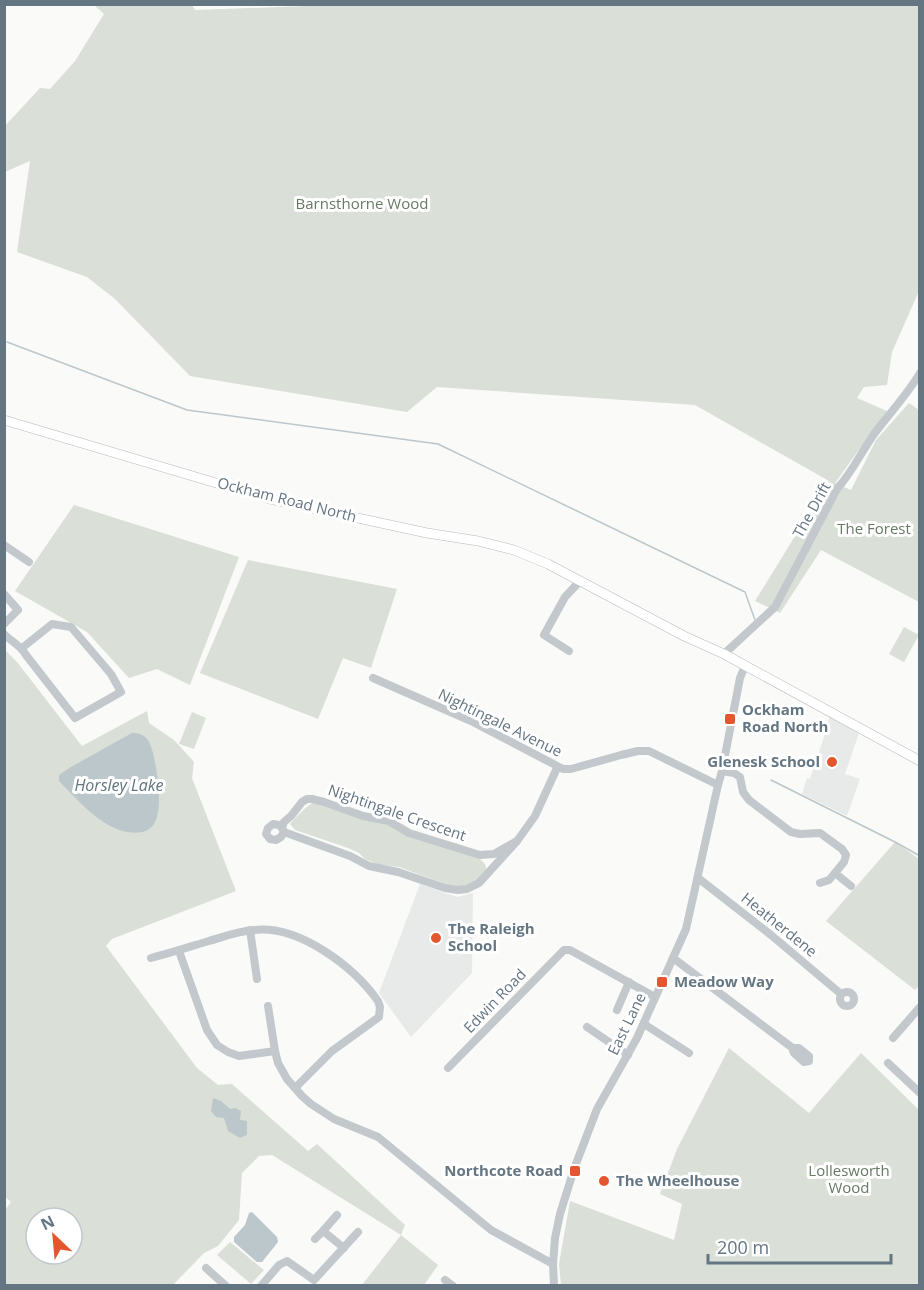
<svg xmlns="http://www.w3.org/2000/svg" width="924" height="1290" font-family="'Open Sans',sans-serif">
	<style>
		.built { fill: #e8e9e9 }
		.green { fill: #dadfd7; fill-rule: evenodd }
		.water { fill: #bbc7cb }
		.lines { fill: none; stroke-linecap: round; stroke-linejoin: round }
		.stream { stroke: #bbc7cb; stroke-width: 1.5 }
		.major-casing { stroke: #b5babe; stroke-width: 10 }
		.minor { stroke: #c3c8cc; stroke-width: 8 }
		.major { stroke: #fff; stroke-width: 9 }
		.poi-dot { fill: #e4572e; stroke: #fff; stroke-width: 2 }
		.labels { text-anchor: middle; stroke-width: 6; stroke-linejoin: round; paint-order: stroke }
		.park-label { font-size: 15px; fill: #687a64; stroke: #fff }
		.street-label { font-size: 15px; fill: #657683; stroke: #fff }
		.poi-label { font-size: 15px; font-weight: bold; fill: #657683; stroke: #fff; text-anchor: start }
		.water-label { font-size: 16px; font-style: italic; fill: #60757c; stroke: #fff }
	</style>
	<rect width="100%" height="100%" fill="#fafaf8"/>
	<g class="built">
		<path d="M 829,717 L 859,733 L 845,774 L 860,779 L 847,816 L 802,794 L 807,778 L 810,779 L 828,725 Z"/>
		<path d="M 420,884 L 457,897 L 473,893 L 472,973 L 411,1037 L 379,993 Z"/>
	</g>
	<g class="green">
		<path d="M 362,4 L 919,5 L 919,291 L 892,352 L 887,385 L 864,387 L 857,398 L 887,411 L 835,483 L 851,490 L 876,440 L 909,403 L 919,410 L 919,602 L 821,550 L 780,613 L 755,601 L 829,481 L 695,405 L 437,387 L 407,412 L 190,376 L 115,299 L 87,277 L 17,252 L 30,161 L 5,172 L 4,127 L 40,88 L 50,89 L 75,61 L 104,14 L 94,5 L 192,5 L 195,10 Z"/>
		<path d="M 74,505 L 239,557 L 190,685 L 157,669 L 129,678 L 87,632 L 15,591 Z"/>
		<path d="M 248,560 L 397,589 L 371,668 L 343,658 L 318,719 L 200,673 Z"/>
		<path d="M 904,627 L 919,635 L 904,662 L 889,654 Z"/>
		<path d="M 4,649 L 17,662 L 82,746 L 147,711 L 149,723 L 174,740 L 194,762 L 192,778 L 236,891 L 112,939 L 106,946 L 197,1068 L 218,1085 L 232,1084 L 308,1151 L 317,1144 L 405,1225 L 401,1235 L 438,1265 L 424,1285 L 362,1285 L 401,1235 L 272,1155 L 259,1156 L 242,1173 L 239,1220 L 218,1246 L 204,1253 L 173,1285 L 5,1285 L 5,1210 L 11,1202 L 4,1196 ZM 36,1218 L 72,1218 L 72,1254 L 36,1254 Z"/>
		<path d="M 192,712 L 206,718 L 194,749 L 179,744 Z"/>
		<path d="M 313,803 L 381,821 L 478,857 L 485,864 L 487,871 L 477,882 L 465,887 L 451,886 L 399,867 L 377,864 L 365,859 L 359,853 L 348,848 L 295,830 L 290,824 C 295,818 306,806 313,803 Z"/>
		<path d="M 895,842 L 919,859 L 920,985 L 915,990 L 826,921 Z"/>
		<path d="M 729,1048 L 809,1113 L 861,1053 L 919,1110 L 919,1285 L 561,1285 L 559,1264 L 570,1201 L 674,1240 L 682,1204 L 660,1194 L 677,1149 Z"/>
		<path d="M 230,1242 L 264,1270 L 251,1284 L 217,1255 Z"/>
	</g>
	<g class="water">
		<path d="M 132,733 C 138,733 144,734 148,740 C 155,752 158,780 159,794 C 159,808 159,829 142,832 C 109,838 79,801 59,781 L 59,775 L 71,767 Z"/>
		<path d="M 213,1098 L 221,1101 L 230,1109 L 235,1108 L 241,1111 L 240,1120 L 247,1121 L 247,1135 L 240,1138 L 228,1131 L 224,1118 L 216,1117 L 211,1111 Z"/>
		<path d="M 252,1212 L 277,1237 L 278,1242 L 262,1262 L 257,1262 L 234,1242 L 234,1237 L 245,1225 L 249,1213 Z"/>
	</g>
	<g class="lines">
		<g class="stream">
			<path d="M 7,342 L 187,410 L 438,444 L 745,592 L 755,620"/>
			<path d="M 771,780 L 895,842 L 920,856"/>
		</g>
		<defs>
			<path id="major" d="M 4,420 L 270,499 L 427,533 L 478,541 L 514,550 L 548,564 L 684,636 L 724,654 L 920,761"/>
		</defs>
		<use href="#major" class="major-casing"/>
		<g class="minor">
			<path d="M 4,545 L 29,562"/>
			<path d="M 4,594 L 18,610 L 4,624"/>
			<path d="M 4,634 C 12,642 21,646 26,655 L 75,718 L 121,692 L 111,674 L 71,627 L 52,624 L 22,648"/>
			<path d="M 569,651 L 544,635 L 565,597 L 580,581"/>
			<path d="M 724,654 L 775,607 L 837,489 C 852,472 861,453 874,434 C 889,414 907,395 920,373"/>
			<path d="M 373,678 L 471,721 L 563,769 L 571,769 L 621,755 L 638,751 L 649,751 L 718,785"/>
			<path d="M 722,771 L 734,773 L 740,777 L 743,792 L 749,800 L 791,832 L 800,834 L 820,833 L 842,849 L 846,855 L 844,862 L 835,873 L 851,886"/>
			<path d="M 307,799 L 312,799 L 324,802 L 363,816 L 389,821 L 409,833 L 480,855 L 494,854 L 517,841 L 479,883 L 467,889 L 458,890 L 445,888 L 398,872 L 369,866 L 350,856 L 284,832 L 282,828 L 284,822 L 291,816 L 302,802 Z"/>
			<path d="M 282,828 L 279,825 L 273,824 L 268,828 L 266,834 L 270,839 L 276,840 L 281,837 L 284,832"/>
			<path d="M 517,841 L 535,816 L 557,768"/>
			<path d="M 698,878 L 771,935 L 841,994"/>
			<path d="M 820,883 L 829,880 L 835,873"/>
			<path d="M 250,930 L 257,979"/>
			<path d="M 179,951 L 207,1030 L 217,1045 L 228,1052 L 239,1056 L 275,1051 L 278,1063 L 287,1079 L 302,1096 L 311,1104 L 334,1119 L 378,1137 L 491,1230 L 553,1264"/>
			<path d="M 151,958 C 170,953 189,947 209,941 C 223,937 238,931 254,930 C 299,925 353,966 378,1001 L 380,1007 L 379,1017 L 332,1051 L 295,1088"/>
			<path d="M 673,958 L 794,1049"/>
			<circle cx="847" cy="999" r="7"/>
			<path d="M 268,1006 L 275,1051"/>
			<path d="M 617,1010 L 629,982"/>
			<path d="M 644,1024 L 689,1053"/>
			<path d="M 587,1027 L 628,1055"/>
			<path d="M 893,1038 L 920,1007"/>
			<path d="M 795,1048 L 799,1048 L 809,1056 L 809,1061 L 804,1062 L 794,1053 L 793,1051 Z"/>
			<path d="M 888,1063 L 920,1093"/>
			<path d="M 448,1068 L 564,950 L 570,950 L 655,997"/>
			<path d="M 337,1215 L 323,1231 L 344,1248"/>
			<path d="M 315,1239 L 323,1231"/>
			<path d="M 206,1268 L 226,1286"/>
			<path d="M 445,1280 L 453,1286"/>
			<path d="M 261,1286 L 279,1265 L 287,1261 L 314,1280 L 358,1232"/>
			<path d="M 554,1286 L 553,1264 L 555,1238 L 560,1214 L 574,1169 L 597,1109 L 637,1038 L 686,929 L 718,785 L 722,771 L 740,678 L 745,666"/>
		</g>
		<use href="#major" class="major"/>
	</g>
	<g class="poi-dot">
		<rect x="724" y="713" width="12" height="12" rx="3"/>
		<circle cx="832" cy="762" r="6"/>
		<circle cx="436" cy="938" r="6"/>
		<rect x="656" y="976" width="12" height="12" rx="3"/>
		<rect x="569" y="1165" width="12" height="12" rx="3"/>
		<circle cx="604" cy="1181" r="6"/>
	</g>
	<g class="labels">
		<g class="park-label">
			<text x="362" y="209">Barnsthorne Wood</text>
			<text x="874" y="534">The Forest</text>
			<text x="849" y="1176">Lollesworth<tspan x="849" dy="17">Wood</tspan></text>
		</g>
		<g class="street-label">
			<text transform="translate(287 500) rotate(14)" y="5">Ockham Road North</text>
			<text transform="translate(812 510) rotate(-61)" y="5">The Drift</text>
			<text transform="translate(500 723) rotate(26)" y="5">Nightingale Avenue</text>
			<text transform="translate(397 813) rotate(19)" y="5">Nightingale Crescent</text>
			<text transform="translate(779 925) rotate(39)" y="5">Heatherdene</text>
			<text transform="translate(495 1001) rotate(-46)" y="5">Edwin Road</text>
			<text transform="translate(627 1024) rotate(-64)" y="5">East Lane</text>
		</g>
		<g class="poi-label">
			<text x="742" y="715">Ockham<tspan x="742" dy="17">Road North</tspan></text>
			<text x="820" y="767" text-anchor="end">Glenesk School</text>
			<text x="448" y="934">The Raleigh<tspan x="448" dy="17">School</tspan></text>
			<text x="674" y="987">Meadow Way</text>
			<text x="563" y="1176" text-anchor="end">Northcote Road</text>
			<text x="616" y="1186">The Wheelhouse</text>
		</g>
		<g class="water-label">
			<text x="119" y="791">Horsley Lake</text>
		</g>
	</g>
	<rect width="924" height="1290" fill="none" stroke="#657683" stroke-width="12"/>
	<g transform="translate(54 1236) rotate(334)"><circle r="28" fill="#ffffff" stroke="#c1c8cd" stroke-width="1.5"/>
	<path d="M0-4.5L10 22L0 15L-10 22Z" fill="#e4572e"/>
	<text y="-9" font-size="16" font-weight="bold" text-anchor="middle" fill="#657683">N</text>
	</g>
	<path d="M708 1254v9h183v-9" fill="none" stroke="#657683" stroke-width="3"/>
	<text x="717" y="1254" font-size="18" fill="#657683" stroke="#ffffff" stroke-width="4.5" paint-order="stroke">200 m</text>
</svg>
